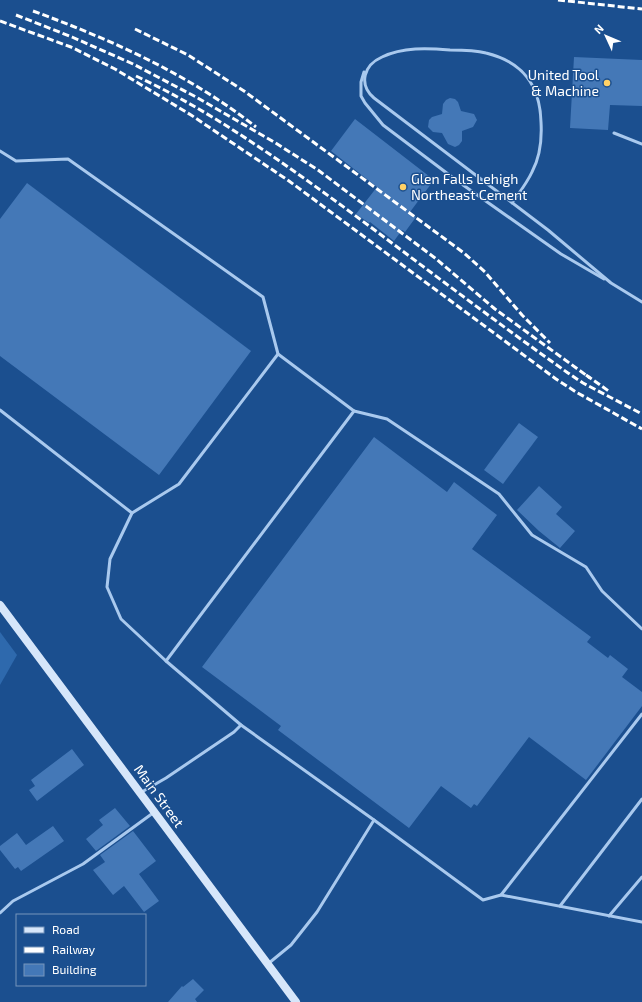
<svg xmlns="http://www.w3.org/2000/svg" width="642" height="1002" font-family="'Exo 2',sans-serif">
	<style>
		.green { fill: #2e69ad }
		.building { fill: #4478b7 }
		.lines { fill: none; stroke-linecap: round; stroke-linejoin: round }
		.service { stroke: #a9c9ee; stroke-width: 3 }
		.secondary { stroke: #d6e6fa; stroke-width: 8 }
		.rail { stroke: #fff; stroke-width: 3; stroke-dasharray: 7 3; stroke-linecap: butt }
		.poi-dot { fill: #ffd166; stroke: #1b4f8f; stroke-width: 1.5 }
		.labels { text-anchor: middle; stroke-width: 3; stroke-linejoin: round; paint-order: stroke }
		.poi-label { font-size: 14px; fill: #fff; stroke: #1b4f8f; text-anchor: end }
		.street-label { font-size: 14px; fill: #fff; stroke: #1b4f8f }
	</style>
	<rect width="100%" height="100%" fill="#1b4f8f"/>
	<path class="green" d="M 0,632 L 17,655 L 0,685 Z"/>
	<g class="building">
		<path d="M 574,57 L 642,60 L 642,106 L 610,105 L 608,130 L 570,128 Z"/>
		<path d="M 450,98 L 455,99 L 458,102 L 461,111 L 474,114 L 477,120 L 473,127 L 462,131 L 462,141 L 459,145 L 455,147 L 448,144 L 442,133 L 433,132 L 428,127 L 429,120 L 432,117 L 442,114 L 443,104 L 446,100 Z"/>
		<path d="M 355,119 L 434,180 L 410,212 L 416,217 L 405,232 L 402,230 L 394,241 L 370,222 L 369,223 L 356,214 L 377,187 L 331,151 Z"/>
		<path d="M 27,183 L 251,351 L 159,475 L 0,356 L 0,219 Z"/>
		<path d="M 519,423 L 538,437 L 503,484 L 484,470 Z"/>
		<path d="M 374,437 L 447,492 L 454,482 L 497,515 L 472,549 L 591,637 L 587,642 L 608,658 L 610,655 L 628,669 L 622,677 L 642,692 L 642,706 L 586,780 L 529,737 L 477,806 L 474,804 L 471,808 L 441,786 L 409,828 L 278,730 L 281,726 L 202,667 Z"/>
		<path d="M 539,486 L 562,507 L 556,514 L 575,531 L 560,548 L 539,531 L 517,510 Z"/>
		<path d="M 72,749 L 84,765 L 37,801 L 29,790 L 35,786 L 31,780 Z"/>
		<path d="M 115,808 L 130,826 L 96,851 L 86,839 L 103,825 L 99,820 Z"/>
		<path d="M 53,826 L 64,841 L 21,871 L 18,867 L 15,869 L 0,850 L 0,846 L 17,833 L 26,845 Z"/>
		<path d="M 133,831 L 156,861 L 139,874 L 159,901 L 144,912 L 124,886 L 113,895 L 93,870 L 105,862 L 100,855 Z"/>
		<path d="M 193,979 L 204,990 L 195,999 L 197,1002 L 168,1002 L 182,986 L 183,987 Z"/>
	</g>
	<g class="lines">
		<g class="service">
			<path d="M 364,72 L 361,82 L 361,96 L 365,103 L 383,125 L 456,180 L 561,254 L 604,279"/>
			<path d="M 614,133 L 642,144"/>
			<path d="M 0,151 L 16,161 L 68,159 L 263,297 L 278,354 L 354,411 L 166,661 L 121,619 L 107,587 L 110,559 L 132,513 L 0,410"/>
			<path d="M 512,203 C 519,193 527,183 532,172 C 540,157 542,139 541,122 C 540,85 523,62 486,53 C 475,50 462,50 450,50 C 427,48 403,47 382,57 C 364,65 358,84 374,98 L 548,230 L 611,283 L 642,302"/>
			<path d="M 354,411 L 387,419 L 499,494 L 532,535 L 586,567 L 602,591 L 642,629"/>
			<path d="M 132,513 L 179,484 L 278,354"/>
			<path d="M 166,661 L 241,725"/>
			<path d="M 642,714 L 501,895 L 642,922"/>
			<path d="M 140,793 L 166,778 L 234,732 L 241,725 L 374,820"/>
			<path d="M 560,906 L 642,799"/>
			<path d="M 0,913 L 13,901 L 83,864 L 153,813"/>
			<path d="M 609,916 L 642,877"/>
			<path d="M 269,963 L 291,945 L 317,912 L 374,820 L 483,900 L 501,895"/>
		</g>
		<path class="secondary" d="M 0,605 L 296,1002"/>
		<g class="rail">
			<path d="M 558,0 L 642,9"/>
			<path d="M 33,11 C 112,40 190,75 256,127"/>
			<path d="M 16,15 L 72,37 L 133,64 L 196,97 L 274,142 L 318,170 L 395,228 L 435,258 L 495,309 L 590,378"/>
			<path d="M 0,21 L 71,47 L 115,69 L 191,115 L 289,181 L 556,379 L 576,392 L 642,429"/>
			<path d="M 135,29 L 188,55 L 244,91 L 464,253 L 485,272 L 522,315 L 550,343"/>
			<path d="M 136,76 C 211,111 278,159 345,208 C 419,263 493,320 568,373 L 583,383 L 642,414"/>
			<path d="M 586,375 L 610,392"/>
		</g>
	</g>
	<g class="poi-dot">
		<circle cx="607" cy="83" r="4"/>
		<circle cx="403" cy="187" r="4"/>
	</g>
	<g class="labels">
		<g class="poi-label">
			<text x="599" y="80">United Tool<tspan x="599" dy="16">&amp; Machine</tspan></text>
			<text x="411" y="184" text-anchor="start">Glen Falls Lehigh<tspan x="411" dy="16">Northeast Cement</tspan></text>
		</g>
		<g class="street-label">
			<text transform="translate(159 796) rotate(54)" y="5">Main Street</text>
		</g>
	</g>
	<rect x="16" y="914" width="130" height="72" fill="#1b4f8f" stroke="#7695bc"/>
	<rect x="24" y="927" width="20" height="6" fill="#d6e6fa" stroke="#7695bc"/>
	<text x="52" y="934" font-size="12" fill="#ffffff">Road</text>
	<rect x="24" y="947" width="20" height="6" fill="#ffffff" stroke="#7695bc"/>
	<text x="52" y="954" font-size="12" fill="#ffffff">Railway</text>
	<rect x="24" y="964" width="20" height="12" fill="#4478b7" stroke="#7695bc"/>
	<text x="52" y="974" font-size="12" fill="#ffffff">Building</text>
	<g transform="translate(606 36) rotate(314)" stroke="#1b4f8f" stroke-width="3" paint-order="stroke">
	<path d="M0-3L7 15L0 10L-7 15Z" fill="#ffffff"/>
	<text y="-6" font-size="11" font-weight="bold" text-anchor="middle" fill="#ffffff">N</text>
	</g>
</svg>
